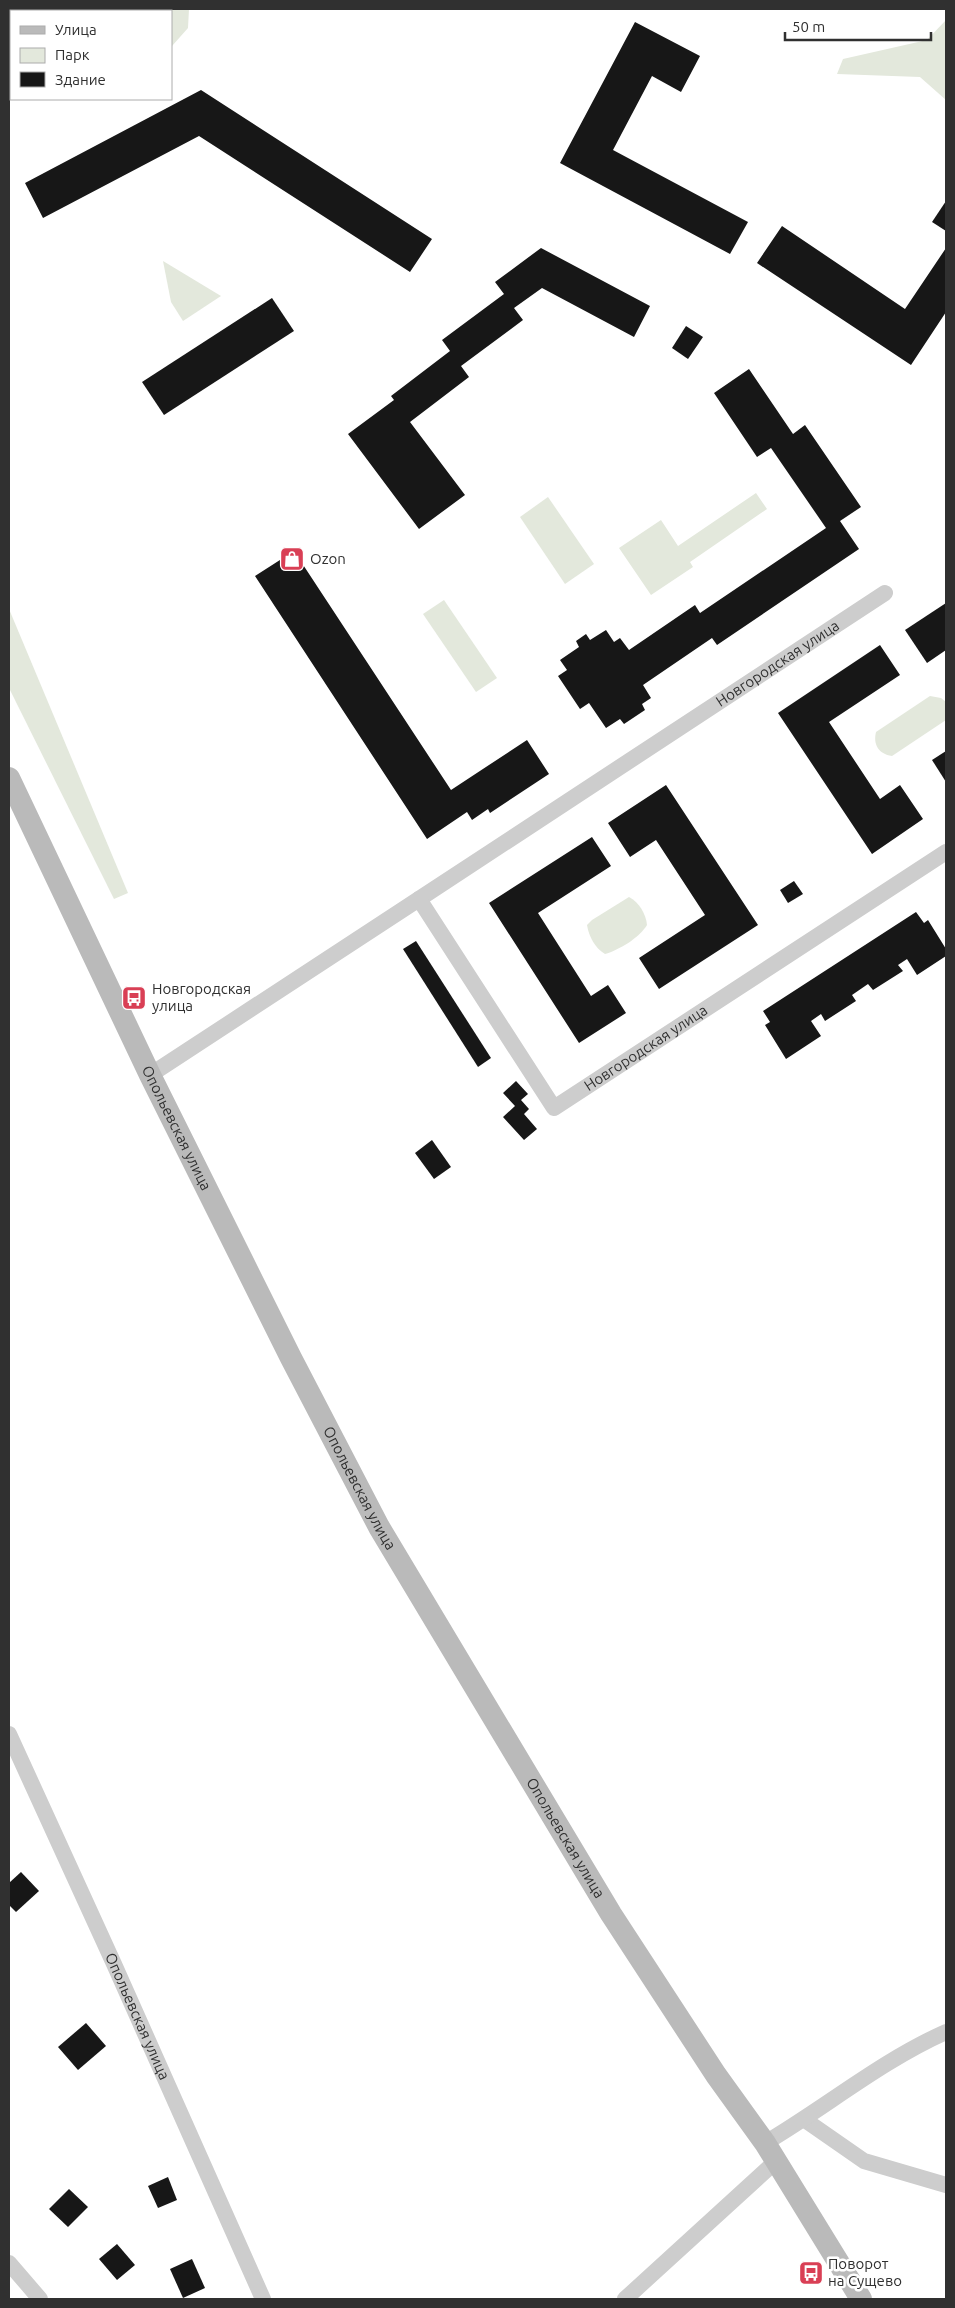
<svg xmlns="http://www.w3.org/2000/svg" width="955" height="2308" font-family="Ubuntu,sans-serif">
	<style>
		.green { fill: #e3e8dc }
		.building { fill: #171717 }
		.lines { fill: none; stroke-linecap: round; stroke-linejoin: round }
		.street { stroke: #cdcdcd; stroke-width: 16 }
		.secondary { stroke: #bababa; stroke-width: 22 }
		.labels { text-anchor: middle; stroke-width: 5; stroke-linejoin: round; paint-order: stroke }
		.poi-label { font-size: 15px; fill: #303030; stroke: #fff; text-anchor: start }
		.street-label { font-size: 15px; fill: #303030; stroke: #fff }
	</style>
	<rect width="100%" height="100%" fill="#fff"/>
	<g class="green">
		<path d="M 120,9 L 189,9 L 188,28 L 172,46 L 171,11 L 119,11 Z"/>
		<path d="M 946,20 L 946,100 L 920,77 L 837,74 L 843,59 L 927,40 Z"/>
		<path d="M 163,261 L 221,296 L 183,321 L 171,302 Z"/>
		<path d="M 756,493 L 767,509 L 690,562 L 693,567 L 651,595 L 619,548 L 661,520 L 678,546 Z"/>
		<path d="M 548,497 L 594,564 L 565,584 L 520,517 Z"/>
		<path d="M 444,600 L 497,678 L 476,692 L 423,614 Z"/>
		<path d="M 9,609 L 128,893 L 114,899 L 9,688 Z"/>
		<path d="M 930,696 L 941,698 L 946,702 L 946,720 L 892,756 C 878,754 873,744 876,732 Z"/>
		<path d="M 629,897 C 639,902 646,914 647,925 C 639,938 619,950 605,954 C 595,948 589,937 587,925 L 592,920 Z"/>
	</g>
	<g class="building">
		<path d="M 635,22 L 700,56 L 681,92 L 652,76 L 613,150 L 748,222 L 730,254 L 560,163 Z"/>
		<path d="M 201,90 L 432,239 L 410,272 L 199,136 L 43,218 L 25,183 Z"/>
		<path d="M 946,201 L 946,231 L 932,222 Z"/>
		<path d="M 782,226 L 905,309 L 946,248 L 946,312 L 911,365 L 757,263 Z"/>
		<path d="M 541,248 L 650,306 L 634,337 L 542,288 L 514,308 L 523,320 L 461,366 L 469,377 L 410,422 L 465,495 L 419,529 L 348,434 L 394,400 L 391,396 L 450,351 L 442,340 L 504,294 L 495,282 Z"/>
		<path d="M 272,298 L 294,331 L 164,415 L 142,382 Z"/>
		<path d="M 686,326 L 703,337 L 688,359 L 672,348 Z"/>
		<path d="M 749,369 L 793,434 L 805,425 L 861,507 L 840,521 L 859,549 L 717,645 L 712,638 L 643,685 L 651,698 L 642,704 L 645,710 L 624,724 L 620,719 L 606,728 L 589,703 L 580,709 L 558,676 L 567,670 L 560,660 L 579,647 L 576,641 L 586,634 L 590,640 L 606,630 L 614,642 L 620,638 L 629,650 L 695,605 L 700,613 L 826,528 L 771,448 L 757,457 L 714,393 Z"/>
		<path d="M 294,551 L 451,790 L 527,740 L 549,774 L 490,813 L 488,809 L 472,820 L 467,812 L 427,839 L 255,576 Z"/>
		<path d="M 946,603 L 946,650 L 927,663 L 905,630 Z"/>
		<path d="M 880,645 L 900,675 L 829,722 L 880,799 L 900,785 L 923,819 L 872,854 L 778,713 Z"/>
		<path d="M 946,751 L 946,782 L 932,760 Z"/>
		<path d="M 666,785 L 758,925 L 659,989 L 639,958 L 705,915 L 656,840 L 630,857 L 608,823 Z"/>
		<path d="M 592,837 L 611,866 L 538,913 L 591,996 L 608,985 L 626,1013 L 579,1043 L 489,903 Z"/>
		<path d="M 794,881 L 803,894 L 788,903 L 780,890 Z"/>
		<path d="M 916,912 L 924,923 L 928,920 L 946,949 L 946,956 L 917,975 L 907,959 L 898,965 L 903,971 L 873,990 L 868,984 L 852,995 L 856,1001 L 825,1021 L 821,1014 L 811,1021 L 821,1036 L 786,1059 L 765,1025 L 770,1022 L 763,1011 Z"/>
		<path d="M 416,941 L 491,1058 L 478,1067 L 403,949 Z"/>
		<path d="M 516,1081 L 528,1094 L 521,1100 L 529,1109 L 524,1114 L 537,1129 L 524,1140 L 503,1117 L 515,1106 L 503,1093 Z"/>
		<path d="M 432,1140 L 451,1167 L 434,1179 L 415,1153 Z"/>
		<path d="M 21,1872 L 39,1891 L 16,1912 L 9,1905 L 9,1883 Z"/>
		<path d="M 86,2023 L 106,2046 L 78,2070 L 58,2047 Z"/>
		<path d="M 168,2177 L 177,2200 L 158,2208 L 148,2186 Z"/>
		<path d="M 69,2189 L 88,2207 L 68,2227 L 49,2209 Z"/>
		<path d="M 117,2244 L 135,2265 L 117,2280 L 99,2259 Z"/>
		<path d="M 192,2259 L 205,2288 L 183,2298 L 170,2269 Z"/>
	</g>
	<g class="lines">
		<g class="street">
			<path id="s1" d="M 419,899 L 885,593"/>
			<path id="s2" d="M 150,1075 L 419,899 L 554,1108 L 946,852"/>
			<path id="s3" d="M 9,1734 L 114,1964 L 263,2299"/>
			<path d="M 805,2120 L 864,2161 L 946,2185"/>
			<path d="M 765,2143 C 826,2107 881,2061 946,2032"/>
			<path d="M 9,2263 L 40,2299"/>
			<path d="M 625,2299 L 775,2162"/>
		</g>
		<path class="secondary" id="s4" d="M 9,778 L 150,1075 L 291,1358 L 379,1527 L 611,1914 L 716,2075 L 765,2143 L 861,2299"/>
	</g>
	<defs>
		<symbol id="shop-square" viewBox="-11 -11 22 22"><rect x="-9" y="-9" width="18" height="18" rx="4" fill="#d93f55" stroke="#fff"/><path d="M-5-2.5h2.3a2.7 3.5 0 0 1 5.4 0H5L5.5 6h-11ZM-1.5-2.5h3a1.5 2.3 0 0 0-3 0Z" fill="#fff"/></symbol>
		<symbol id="bus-square" viewBox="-11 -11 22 22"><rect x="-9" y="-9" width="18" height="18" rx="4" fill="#d93f55" stroke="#fff"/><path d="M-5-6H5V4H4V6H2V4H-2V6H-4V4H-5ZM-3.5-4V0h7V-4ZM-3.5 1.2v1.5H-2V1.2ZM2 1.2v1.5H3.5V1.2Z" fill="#fff"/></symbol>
	</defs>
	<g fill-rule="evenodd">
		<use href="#shop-square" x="278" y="545" width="28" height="28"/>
		<use href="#bus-square" x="120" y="984" width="28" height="28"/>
		<use href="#bus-square" x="797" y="2259" width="28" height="28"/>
	</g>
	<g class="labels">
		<g class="poi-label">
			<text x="310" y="564">Ozon</text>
			<text x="152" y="994">Новгородская<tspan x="152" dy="17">улица</tspan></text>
			<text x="828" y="2269">Поворот<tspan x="828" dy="17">на Сущево</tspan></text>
		</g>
		<g class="street-label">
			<text dy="5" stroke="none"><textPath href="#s1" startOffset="429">Новгородская улица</textPath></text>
			<text dy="5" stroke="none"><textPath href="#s2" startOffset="680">Новгородская улица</textPath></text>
			<text dy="5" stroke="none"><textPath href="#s4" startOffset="388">Опольевская улица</textPath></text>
			<text dy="5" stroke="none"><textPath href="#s4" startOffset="792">Опольевская улица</textPath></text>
			<text dy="5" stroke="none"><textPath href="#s4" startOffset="1198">Опольевская улица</textPath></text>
			<text dy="5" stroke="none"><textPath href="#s3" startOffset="310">Опольевская улица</textPath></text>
		</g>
	</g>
	<rect width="955" height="2308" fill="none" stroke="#303030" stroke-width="20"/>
	<rect x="10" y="10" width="162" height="90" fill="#ffffff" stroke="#acacac"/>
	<rect x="20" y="26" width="25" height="8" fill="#bababa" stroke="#acacac"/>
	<text x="55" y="35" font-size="15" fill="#303030">Улица</text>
	<rect x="20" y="48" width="25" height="15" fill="#e3e8dc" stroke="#acacac"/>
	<text x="55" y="60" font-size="15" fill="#303030">Парк</text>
	<rect x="20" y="72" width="25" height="15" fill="#171717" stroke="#acacac"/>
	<text x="55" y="85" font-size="15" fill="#303030">Здание</text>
	<path d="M785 32v8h146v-8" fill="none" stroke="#303030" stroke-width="2.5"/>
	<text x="792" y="32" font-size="15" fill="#303030" stroke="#ffffff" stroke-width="4" paint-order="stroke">50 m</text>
</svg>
